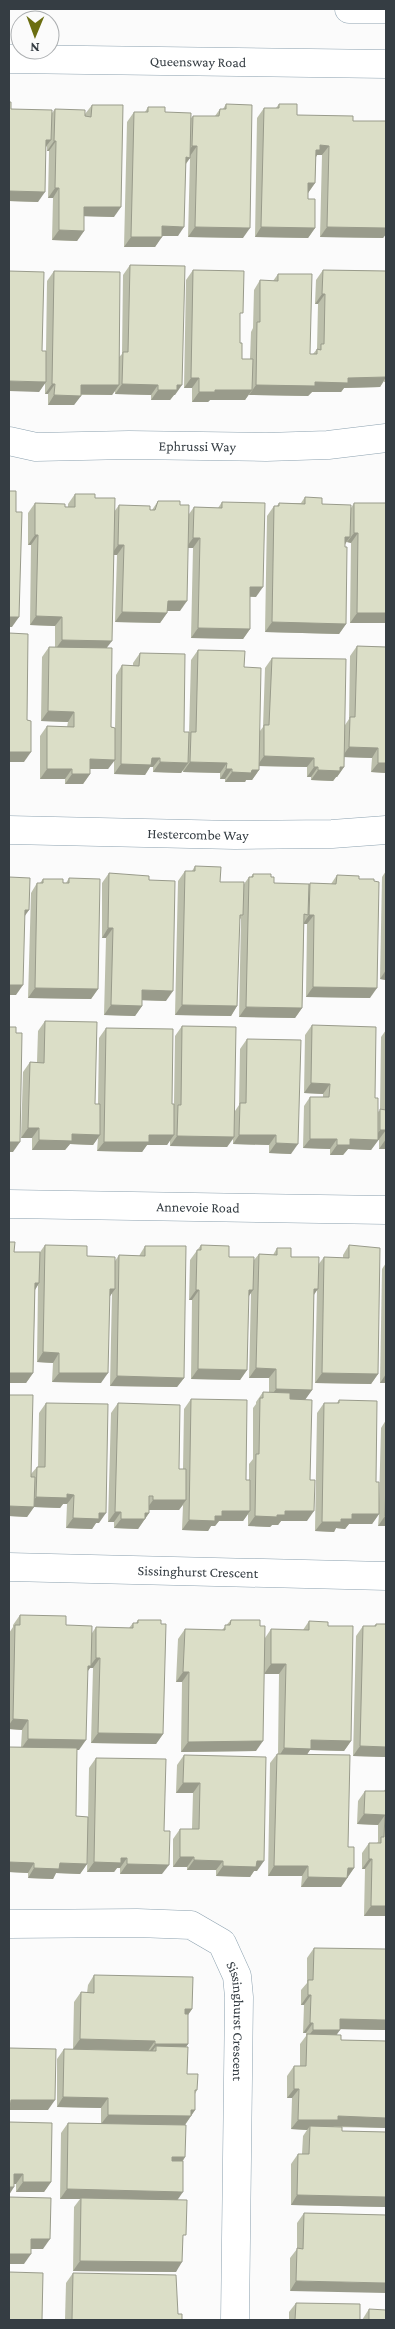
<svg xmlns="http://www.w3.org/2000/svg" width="395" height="2329" font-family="'Crimson Pro',serif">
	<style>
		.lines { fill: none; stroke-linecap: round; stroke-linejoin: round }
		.street-casing { stroke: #8da2b0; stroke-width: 29 }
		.secondary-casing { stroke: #8da2b0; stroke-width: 29 }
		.street { stroke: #fff; stroke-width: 28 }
		.secondary { stroke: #fff; stroke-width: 28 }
		.wall { fill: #bcbfab }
		.shaded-wall { fill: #999b8b }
		.building { fill: #dbdec7; stroke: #999b8b }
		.labels { text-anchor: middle; stroke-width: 4; stroke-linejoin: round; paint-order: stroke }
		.street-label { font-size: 14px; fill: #353d43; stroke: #fbfbfb }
	</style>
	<rect width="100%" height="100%" fill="#fbfbfb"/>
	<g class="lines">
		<defs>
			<g id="street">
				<path id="s1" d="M 9,59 L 386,64"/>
				<path id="s2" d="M 9,441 L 36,447 L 129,445 L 266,447 L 328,445 L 386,438"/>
				<path id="s3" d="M 9,830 L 235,835 L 332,834 L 386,830"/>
				<path id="s4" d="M 9,1204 L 386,1210"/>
				<path id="s5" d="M 9,1567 L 386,1576"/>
				<path id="s6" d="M 9,1924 L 137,1923 L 191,1925 L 222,1943 L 237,1976 L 239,1997 L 235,2320"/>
			</g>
			<path id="secondary" d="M 349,9 L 386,9"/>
		</defs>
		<use href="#street" class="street-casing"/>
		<use href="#secondary" class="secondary-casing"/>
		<use href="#street" class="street"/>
		<use href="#secondary" class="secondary"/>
	</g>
	<g class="wall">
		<path d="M 9,102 L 11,109 L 52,113 L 55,109 L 85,114 L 92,105 L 114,217 L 84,216 L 84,231 L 77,241 L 52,240 L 53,198 L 48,198 L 49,151 L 47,151 L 47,146 L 46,147 L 38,202 L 9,201 Z"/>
		<path d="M 226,104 L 243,238 L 188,237 L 190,158 L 186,164 L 178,236 L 162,236 L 155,247 L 124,247 L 127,122 L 134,112 L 145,112 L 148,107 L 165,112 L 191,118 L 193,116 L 215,116 L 220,109 L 223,109 Z"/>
		<path d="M 279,104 L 297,115 L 353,121 L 386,121 L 386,234 L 383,238 L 320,237 L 322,155 L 317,155 L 316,157 L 315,183 L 308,193 L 308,199 L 315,228 L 308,238 L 255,237 L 257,118 L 264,108 L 276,108 Z"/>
		<path d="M 130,265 L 175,395 L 174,395 L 170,400 L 151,400 L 151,395 L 115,394 L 115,391 L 112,395 L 81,395 L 74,405 L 48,405 L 48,394 L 45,394 L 45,383 L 39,392 L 42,351 L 46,351 L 47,281 L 54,271 L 119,357 L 122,354 L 123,275 Z"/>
		<path d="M 193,270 L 240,317 L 240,343 L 242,359 L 250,359 L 251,332 L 253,328 L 254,290 L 260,280 L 273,281 L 278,274 L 310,354 L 313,354 L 317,349 L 318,304 L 315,304 L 316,280 L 323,270 L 386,271 L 386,382 L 384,382 L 384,381 L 380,387 L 344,388 L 341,392 L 312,392 L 308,396 L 249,395 L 249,394 L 245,400 L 210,400 L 208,402 L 192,402 L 192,388 L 184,388 L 186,280 Z"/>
		<path d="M 75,494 L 95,498 L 114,512 L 119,505 L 152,510 L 158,501 L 180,505 L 189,514 L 194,507 L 218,508 L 222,502 L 256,597 L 250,597 L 250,629 L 243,639 L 191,638 L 193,548 L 188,548 L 180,611 L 167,611 L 167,613 L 160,623 L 115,622 L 117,555 L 114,555 L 107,648 L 111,727 L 115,728 L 116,675 L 122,665 L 133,666 L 133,663 L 140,653 L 184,732 L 189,734 L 191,660 L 198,650 L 244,667 L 260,731 L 263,727 L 265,668 L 272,658 L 345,725 L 349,719 L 350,656 L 357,646 L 386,647 L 386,773 L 371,772 L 372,758 L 344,757 L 344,767 L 337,777 L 336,777 L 333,781 L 311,780 L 311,777 L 307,777 L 307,767 L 259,766 L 259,770 L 252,780 L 246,780 L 245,782 L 225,782 L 225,779 L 220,779 L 220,773 L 183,772 L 183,770 L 181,773 L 153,772 L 153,767 L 150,767 L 145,775 L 114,774 L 114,760 L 108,769 L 90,769 L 90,774 L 83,784 L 65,784 L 65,779 L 40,779 L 40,736 L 47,726 L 67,727 L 68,722 L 41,721 L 42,657 L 49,647 L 55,647 L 55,626 L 30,625 L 31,545 L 28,545 L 28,513 L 35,503 L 68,507 L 68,504 Z"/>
		<path d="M 305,497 L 322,504 L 351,508 L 354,503 L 385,503 L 386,502 L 386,623 L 350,623 L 351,543 L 347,542 L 347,541 L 345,544 L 346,624 L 339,634 L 265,632 L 267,516 L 274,506 L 277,506 L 279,503 L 301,503 Z"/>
		<path d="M 195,866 L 220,882 L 244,884 L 249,877 L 251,877 L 253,874 L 271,877 L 274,883 L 309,885 L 310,883 L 331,884 L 337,875 L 370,998 L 306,997 L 307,924 L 304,924 L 302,1008 L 295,1018 L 239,1017 L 241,918 L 239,921 L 237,1006 L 231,1016 L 175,1015 L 178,881 L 185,871 L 192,871 Z"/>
		<path d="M 386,871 L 386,980 L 380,979 L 382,877 Z"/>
		<path d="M 109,873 L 149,880 L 166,1001 L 142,1000 L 142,1006 L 135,1016 L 104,1015 L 106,938 L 102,938 L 102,883 Z"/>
		<path d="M 69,878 L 98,989 L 91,999 L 28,998 L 31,893 L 37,883 L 40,883 L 43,879 L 66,883 Z"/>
		<path d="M 45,1021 L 95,1104 L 98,1104 L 99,1038 L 106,1028 L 172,1104 L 174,1104 L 175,1036 L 182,1026 L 235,1111 L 239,1105 L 240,1049 L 247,1039 L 291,1154 L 269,1153 L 269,1145 L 233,1144 L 233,1139 L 227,1147 L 170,1146 L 170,1140 L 167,1145 L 147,1145 L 142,1152 L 97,1151 L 98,1138 L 93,1145 L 70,1144 L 65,1150 L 32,1150 L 32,1138 L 21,1138 L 23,1072 L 30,1062 L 37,1062 L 38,1031 Z"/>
		<path d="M 312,1025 L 375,1098 L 378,1112 L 380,1110 L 381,1037 L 386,1030 L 386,1149 L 379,1149 L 379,1140 L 378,1140 L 371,1150 L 348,1149 L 343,1155 L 330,1155 L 330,1149 L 303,1148 L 304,1106 L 310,1097 L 323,1097 L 323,1094 L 304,1093 L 305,1035 Z"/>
		<path d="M 9,1242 L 14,1252 L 40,1252 L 45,1245 L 87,1256 L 115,1261 L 119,1255 L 139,1256 L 145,1246 L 184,1378 L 177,1387 L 110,1386 L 112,1293 L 110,1296 L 101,1383 L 52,1382 L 53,1363 L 37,1362 L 38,1285 L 35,1290 L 33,1373 L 26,1383 L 9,1383 Z"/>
		<path d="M 201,1245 L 229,1257 L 254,1260 L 259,1254 L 273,1255 L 277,1248 L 291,1257 L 318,1265 L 324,1257 L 343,1258 L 343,1255 L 349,1245 L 378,1374 L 371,1384 L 315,1383 L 317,1290 L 314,1295 L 312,1390 L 305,1399 L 307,1521 L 281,1521 L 278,1525 L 272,1525 L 270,1527 L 248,1526 L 248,1514 L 243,1521 L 219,1521 L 215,1526 L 211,1526 L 208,1531 L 182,1530 L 183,1505 L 179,1510 L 149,1510 L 149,1513 L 138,1529 L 114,1528 L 114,1522 L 108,1522 L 111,1413 L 118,1403 L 179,1469 L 183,1469 L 184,1409 L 191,1399 L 246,1480 L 249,1480 L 249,1464 L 253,1459 L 253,1408 L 256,1404 L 256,1402 L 263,1392 L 269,1392 L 269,1378 L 249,1378 L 251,1293 L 248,1297 L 247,1370 L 240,1380 L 191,1379 L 192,1300 L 189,1300 L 190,1260 Z"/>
		<path d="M 386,1263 L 386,1383 L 380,1383 L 382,1269 Z"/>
		<path d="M 9,1395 L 31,1474 L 37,1467 L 38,1467 L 39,1413 L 46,1403 L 99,1523 L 96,1523 L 92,1529 L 66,1528 L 67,1504 L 63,1504 L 60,1508 L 34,1507 L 27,1517 L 9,1516 Z"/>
		<path d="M 339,1400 L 376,1482 L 379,1502 L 381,1428 L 386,1420 L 386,1526 L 378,1526 L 379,1514 L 372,1524 L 349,1524 L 345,1529 L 336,1528 L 334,1532 L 315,1531 L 317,1413 L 324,1403 L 337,1403 Z"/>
		<path d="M 20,1615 L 92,1633 L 96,1627 L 129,1628 L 133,1623 L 136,1623 L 138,1620 L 163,1734 L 156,1744 L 91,1743 L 93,1668 L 90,1668 L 87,1672 L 79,1750 L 77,1750 L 76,1816 L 88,1817 L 89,1768 L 96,1758 L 162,1874 L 120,1874 L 120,1868 L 117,1868 L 114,1872 L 87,1872 L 88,1829 L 87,1864 L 80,1874 L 56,1873 L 53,1879 L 28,1878 L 28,1873 L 9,1872 L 9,1747 L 21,1747 L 22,1730 L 9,1729 L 9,1633 L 13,1627 L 13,1625 Z"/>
		<path d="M 231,1620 L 260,1626 L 265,1638 L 271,1629 L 303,1630 L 309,1621 L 328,1626 L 351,1741 L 344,1751 L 310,1750 L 307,1754 L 348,1847 L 354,1868 L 341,1887 L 301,1887 L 302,1876 L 268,1876 L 270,1763 L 277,1754 L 278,1754 L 279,1674 L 264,1674 L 256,1751 L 181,1752 L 182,1682 L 176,1682 L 178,1639 L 185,1629 L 222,1630 Z"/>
		<path d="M 376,1624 L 386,1757 L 353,1756 L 356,1636 L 363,1626 L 374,1626 Z"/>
		<path d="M 184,1755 L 257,1871 L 254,1871 L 250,1877 L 216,1876 L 216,1870 L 187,1870 L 187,1867 L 173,1867 L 173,1839 L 180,1829 L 192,1829 L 193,1793 L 176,1793 L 177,1765 Z"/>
		<path d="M 386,1788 L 386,1916 L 364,1916 L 365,1869 L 362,1869 L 362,1853 L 369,1843 L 377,1843 L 378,1842 L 378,1825 L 357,1824 L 358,1801 L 365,1791 L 384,1791 Z"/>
		<path d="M 314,1948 L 386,2030 L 340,2029 L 336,2034 L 341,2040 L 386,2041 L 386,2128 L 333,2127 L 342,2131 L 386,2132 L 386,2207 L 291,2205 L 291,2164 L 298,2154 L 302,2154 L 303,2136 L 307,2130 L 291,2129 L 292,2098 L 287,2098 L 287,2076 L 294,2066 L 300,2066 L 300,2044 L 306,2036 L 306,2033 L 303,2033 L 304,2005 L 301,2005 L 301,1990 L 307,1983 L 307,1958 Z"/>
		<path d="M 94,1975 L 192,2009 L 188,2015 L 188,2044 L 186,2047 L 187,2074 L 197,2090 L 195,2094 L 195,2110 L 185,2125 L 185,2157 L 183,2161 L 177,2200 L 183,2240 L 176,2272 L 73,2271 L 74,2207 L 80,2199 L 60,2199 L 61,2133 L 68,2123 L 101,2123 L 101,2108 L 57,2107 L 57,2059 L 64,2049 L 146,2051 L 73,2049 L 74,2002 L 81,1992 L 87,1993 L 88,1985 Z"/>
		<path d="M 9,2122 L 51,2182 L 44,2192 L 16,2192 L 16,2184 L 14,2184 Z"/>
		<path d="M 304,2213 L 386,2215 L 290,2291 L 290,2258 L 297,2249 L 297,2223 Z"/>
		<path d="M 73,2273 L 178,2314 L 182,2320 L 65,2320 L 66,2283 Z"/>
		<path d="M 296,2303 L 360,2320 L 289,2320 L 289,2312 Z"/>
		<path d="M 369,2309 L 386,2320 L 362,2320 Z"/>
	</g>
	<g class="shaded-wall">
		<path d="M 46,140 L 51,140 L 44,149 Z"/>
		<path d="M 54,141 L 56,141 L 49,151 L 47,151 Z"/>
		<path d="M 320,145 L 329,146 L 322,155 L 317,155 L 314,160 L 316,150 Z"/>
		<path d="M 192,146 L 197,146 L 190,156 L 186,156 Z"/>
		<path d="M 186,157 L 190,158 L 183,167 Z"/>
		<path d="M 308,183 L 315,183 L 308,193 Z"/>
		<path d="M 55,188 L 59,188 L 53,198 L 48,198 Z"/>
		<path d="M 9,191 L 45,192 L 38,202 L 9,201 Z"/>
		<path d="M 84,207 L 121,207 L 114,217 L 77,216 Z"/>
		<path d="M 162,226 L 184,227 L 178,236 L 155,236 Z"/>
		<path d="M 195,227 L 250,228 L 243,238 L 188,237 Z"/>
		<path d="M 261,227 L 315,228 L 308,238 L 255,237 Z"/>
		<path d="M 327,227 L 386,228 L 386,234 L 383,238 L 320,237 Z"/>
		<path d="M 59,230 L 84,231 L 77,241 L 52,240 Z"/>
		<path d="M 131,237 L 162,237 L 155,247 L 124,247 Z"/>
		<path d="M 322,294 L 325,294 L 318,304 L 315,304 Z"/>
		<path d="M 386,377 L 380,387 L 344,388 L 341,392 L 312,392 L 308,396 L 249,395 L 256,385 L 315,382 L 348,378 Z"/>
		<path d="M 191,378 L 199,378 L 192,388 L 184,388 Z"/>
		<path d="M 9,381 L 46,382 L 39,392 L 9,391 Z"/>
		<path d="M 52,384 L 55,384 L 48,394 L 45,394 Z"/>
		<path d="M 122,384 L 158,385 L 151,395 L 115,394 Z"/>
		<path d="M 81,385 L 119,385 L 112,395 L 74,394 Z"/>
		<path d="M 177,385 L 182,385 L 175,395 L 174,395 L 170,400 L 151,400 L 158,390 Z"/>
		<path d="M 215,390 L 252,390 L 245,400 L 210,400 L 208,402 L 192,402 L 199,392 Z"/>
		<path d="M 54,395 L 81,396 L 74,405 L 48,405 Z"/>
		<path d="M 354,533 L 358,533 L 351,543 L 347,542 Z"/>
		<path d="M 35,535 L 38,535 L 31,545 L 28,545 Z"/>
		<path d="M 345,537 L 350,537 L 343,547 Z"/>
		<path d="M 193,538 L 200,538 L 193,548 L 186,548 Z"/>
		<path d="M 118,545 L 124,545 L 117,555 L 111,555 Z"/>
		<path d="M 250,587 L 263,587 L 256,597 L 244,596 Z"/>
		<path d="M 168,601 L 187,601 L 180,611 L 161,611 Z"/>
		<path d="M 122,612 L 167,613 L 160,623 L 115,622 Z"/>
		<path d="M 357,613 L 386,613 L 386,623 L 350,623 Z"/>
		<path d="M 36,616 L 62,617 L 55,626 L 30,625 Z"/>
		<path d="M 9,617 L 19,617 L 12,627 L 9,627 Z"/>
		<path d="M 272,622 L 346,624 L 339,634 L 265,632 Z"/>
		<path d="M 198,628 L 250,629 L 243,639 L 191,638 Z"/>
		<path d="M 62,640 L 112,641 L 105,650 L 55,650 Z"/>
		<path d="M 48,711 L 74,712 L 68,722 L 41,721 Z"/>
		<path d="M 349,747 L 378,748 L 372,758 L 342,757 Z"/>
		<path d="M 9,752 L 31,752 L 24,762 L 9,762 Z"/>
		<path d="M 264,756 L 314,758 L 307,767 L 257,766 Z"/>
		<path d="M 152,758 L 160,758 L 153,767 L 150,767 L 145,775 L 114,774 L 121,764 Z"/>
		<path d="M 90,759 L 115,760 L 108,769 L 83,769 Z"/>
		<path d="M 160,762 L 188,763 L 181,773 L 153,772 Z"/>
		<path d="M 190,762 L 227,763 L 220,773 L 183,772 Z"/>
		<path d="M 378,763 L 386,763 L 386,773 L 371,772 Z"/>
		<path d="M 314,767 L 318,767 L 311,777 L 307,777 Z"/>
		<path d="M 340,767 L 344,767 L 337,777 L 336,777 L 333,781 L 311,780 L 318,770 Z"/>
		<path d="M 47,769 L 72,769 L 65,779 L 40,779 Z"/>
		<path d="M 226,769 L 232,769 L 225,779 L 220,779 Z"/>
		<path d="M 252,770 L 259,770 L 252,780 L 246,780 L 245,782 L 225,782 L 232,772 Z"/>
		<path d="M 72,774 L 90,774 L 83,784 L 65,784 Z"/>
		<path d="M 25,910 L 29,910 L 22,920 Z"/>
		<path d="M 309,915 L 314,915 L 307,924 L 303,924 Z"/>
		<path d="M 108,928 L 113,928 L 106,938 L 102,938 Z"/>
		<path d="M 386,970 L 386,980 L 380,979 Z"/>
		<path d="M 9,985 L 23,985 L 16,995 L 9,995 Z"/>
		<path d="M 313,987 L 377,988 L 370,998 L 306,997 Z"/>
		<path d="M 35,988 L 98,989 L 91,999 L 28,998 Z"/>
		<path d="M 142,990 L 173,991 L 166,1001 L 135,1000 Z"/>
		<path d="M 111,1005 L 142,1006 L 135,1016 L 104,1015 Z"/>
		<path d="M 182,1005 L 237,1006 L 231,1016 L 175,1015 Z"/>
		<path d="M 246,1007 L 302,1008 L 295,1018 L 239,1017 Z"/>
		<path d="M 311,1083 L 330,1084 L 323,1094 L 304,1093 Z"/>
		<path d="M 28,1128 L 39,1128 L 32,1138 L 21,1138 Z"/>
		<path d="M 380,1130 L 386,1130 L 371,1150 L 348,1149 L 343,1155 L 330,1155 L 337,1145 L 350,1139 L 373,1140 Z"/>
		<path d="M 72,1134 L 100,1135 L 93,1145 L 70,1144 L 65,1150 L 32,1150 L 39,1140 Z"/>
		<path d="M 149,1135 L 174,1135 L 167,1145 L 147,1145 L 142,1152 L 97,1151 L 104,1142 Z"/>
		<path d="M 239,1135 L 276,1135 L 269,1145 L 233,1144 Z"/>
		<path d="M 177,1136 L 234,1137 L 227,1147 L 170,1146 Z"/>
		<path d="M 310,1139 L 337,1139 L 330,1149 L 303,1148 Z"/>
		<path d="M 386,1139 L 386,1149 L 379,1149 Z"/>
		<path d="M 9,1142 L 20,1142 L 13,1152 L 9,1152 Z"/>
		<path d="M 276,1143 L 298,1144 L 291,1154 L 269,1153 Z"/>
		<path d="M 35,1283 L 39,1283 L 33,1293 Z"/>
		<path d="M 110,1289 L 115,1289 L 108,1299 Z"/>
		<path d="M 314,1289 L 318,1289 L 311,1298 Z"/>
		<path d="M 196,1290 L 199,1290 L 192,1300 L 189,1300 Z"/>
		<path d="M 249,1290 L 253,1290 L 246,1300 Z"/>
		<path d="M 43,1352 L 59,1353 L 53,1363 L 37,1362 Z"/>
		<path d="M 256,1368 L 276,1369 L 269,1378 L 249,1378 Z"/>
		<path d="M 198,1369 L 247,1370 L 240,1380 L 191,1379 Z"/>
		<path d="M 9,1373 L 33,1373 L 26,1383 L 9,1383 Z"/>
		<path d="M 59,1373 L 108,1373 L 101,1383 L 52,1382 Z"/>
		<path d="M 322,1373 L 378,1374 L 371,1384 L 315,1383 Z"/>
		<path d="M 386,1374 L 386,1383 L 380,1383 Z"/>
		<path d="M 117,1376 L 184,1378 L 177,1387 L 110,1386 Z"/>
		<path d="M 276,1389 L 312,1390 L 305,1400 L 269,1399 Z"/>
		<path d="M 67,1494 L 74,1495 L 67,1504 L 63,1504 L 60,1508 L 34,1507 L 27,1517 L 9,1516 L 9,1506 L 29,1507 L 36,1497 Z"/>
		<path d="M 153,1500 L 186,1500 L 179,1510 L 146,1510 Z"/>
		<path d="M 222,1511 L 250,1511 L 243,1521 L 219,1521 L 215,1526 L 211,1526 L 208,1531 L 182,1530 L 189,1520 L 215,1516 Z"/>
		<path d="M 285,1511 L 314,1511 L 307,1521 L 281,1521 L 278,1525 L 272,1525 L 270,1527 L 248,1526 L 255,1516 L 277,1515 Z"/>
		<path d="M 115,1512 L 121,1512 L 114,1522 L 108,1522 Z"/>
		<path d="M 99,1513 L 106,1513 L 99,1523 L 96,1523 L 92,1529 L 66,1528 L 73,1518 Z"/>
		<path d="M 145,1513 L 149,1513 L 138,1529 L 114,1528 L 121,1519 Z"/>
		<path d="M 352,1514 L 379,1514 L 372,1524 L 349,1524 L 345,1529 L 336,1528 L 334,1532 L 315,1531 L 322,1522 L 341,1519 Z"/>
		<path d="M 385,1516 L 386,1516 L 386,1526 L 378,1526 Z"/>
		<path d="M 96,1658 L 100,1658 L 93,1668 L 90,1668 L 84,1676 L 88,1666 L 90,1666 Z"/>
		<path d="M 271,1664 L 286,1664 L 279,1674 L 264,1674 Z"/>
		<path d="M 183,1672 L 189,1672 L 182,1682 L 176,1682 Z"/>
		<path d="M 13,1719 L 28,1720 L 22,1730 L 9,1729 L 9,1725 Z"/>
		<path d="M 98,1733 L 163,1734 L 156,1744 L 91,1743 Z"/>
		<path d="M 28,1739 L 86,1740 L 79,1750 L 21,1749 Z"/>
		<path d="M 311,1740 L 351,1741 L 344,1751 L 310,1750 L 304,1759 L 278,1758 L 284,1748 Z"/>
		<path d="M 263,1741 L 256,1751 L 181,1752 L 188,1742 Z"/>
		<path d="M 360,1746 L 386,1747 L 386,1757 L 353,1756 Z"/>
		<path d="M 183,1783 L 200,1783 L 193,1793 L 176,1793 Z"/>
		<path d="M 364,1814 L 385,1815 L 378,1825 L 357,1824 Z"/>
		<path d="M 180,1857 L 194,1857 L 187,1867 L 173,1867 Z"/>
		<path d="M 121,1858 L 127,1858 L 120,1868 L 117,1868 L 114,1872 L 87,1872 L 94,1862 Z"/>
		<path d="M 369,1859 L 372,1859 L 365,1869 L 362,1869 Z"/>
		<path d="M 194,1860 L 223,1861 L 216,1870 L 187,1870 Z"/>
		<path d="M 257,1861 L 264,1861 L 257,1871 L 254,1871 L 250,1877 L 216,1876 L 223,1866 Z"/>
		<path d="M 9,1862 L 34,1863 L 28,1873 L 9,1872 Z"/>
		<path d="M 60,1863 L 87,1864 L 80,1874 L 56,1873 L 53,1879 L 28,1878 L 34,1868 Z"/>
		<path d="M 127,1864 L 169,1865 L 162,1874 L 120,1874 Z"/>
		<path d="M 274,1866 L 308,1866 L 302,1876 L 268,1876 Z"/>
		<path d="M 348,1868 L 354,1868 L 341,1887 L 301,1887 L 308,1877 Z"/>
		<path d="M 371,1906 L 386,1906 L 386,1916 L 364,1916 Z"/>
		<path d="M 308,1995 L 311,1995 L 304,2005 L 301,2005 Z"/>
		<path d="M 185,2009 L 192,2009 L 185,2019 Z"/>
		<path d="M 340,2019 L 386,2020 L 386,2030 L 333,2029 Z"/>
		<path d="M 310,2023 L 313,2023 L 306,2033 L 303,2033 Z"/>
		<path d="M 313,2030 L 340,2030 L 333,2040 L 307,2038 Z"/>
		<path d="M 80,2039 L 155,2041 L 148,2051 L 73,2049 Z"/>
		<path d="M 155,2044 L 188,2044 L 181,2054 L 156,2051 L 156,2046 L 151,2053 L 148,2053 Z"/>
		<path d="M 294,2089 L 299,2089 L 292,2098 L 287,2098 Z"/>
		<path d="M 63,2097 L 108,2098 L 101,2108 L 57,2107 Z"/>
		<path d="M 11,2100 L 55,2100 L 48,2110 L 9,2110 L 9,2102 Z"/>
		<path d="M 191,2110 L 195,2110 L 184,2126 L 101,2124 L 108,2115 Z"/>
		<path d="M 338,2116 L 386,2118 L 386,2128 L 334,2126 L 331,2130 L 310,2126 L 307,2130 L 291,2129 L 298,2120 Z"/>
		<path d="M 172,2157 L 185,2157 L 178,2167 L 165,2167 Z"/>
		<path d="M 14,2174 L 23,2174 L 16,2184 L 9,2184 Z"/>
		<path d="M 23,2182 L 51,2182 L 44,2192 L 16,2192 Z"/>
		<path d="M 9,2187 L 14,2187 L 9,2195 Z"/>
		<path d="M 67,2189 L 183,2192 L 176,2202 L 81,2198 L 80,2199 L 60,2199 Z"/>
		<path d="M 297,2195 L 386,2197 L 386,2207 L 291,2205 Z"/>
		<path d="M 31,2239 L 50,2239 L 43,2249 L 24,2249 Z"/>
		<path d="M 9,2254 L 31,2254 L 24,2264 L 9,2264 Z"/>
		<path d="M 80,2261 L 182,2262 L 176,2272 L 73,2271 Z"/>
		<path d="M 296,2281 L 386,2283 L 386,2293 L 290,2291 Z"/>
	</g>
	<g class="building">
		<path d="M 9,102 L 11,102 L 11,109 L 52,110 L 51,140 L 46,140 L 45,192 L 9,191 Z"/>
		<path d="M 226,104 L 252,105 L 250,228 L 195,227 L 197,146 L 192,146 L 193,116 L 219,116 L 220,109 L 226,109 Z"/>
		<path d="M 279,104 L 297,104 L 297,115 L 353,116 L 353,121 L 386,121 L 386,228 L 327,227 L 329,146 L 320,145 L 320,150 L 316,150 L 315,183 L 308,183 L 308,199 L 315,199 L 315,228 L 261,227 L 264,108 L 279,108 Z"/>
		<path d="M 92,105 L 123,105 L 121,207 L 84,207 L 84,231 L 59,230 L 59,188 L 55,188 L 56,141 L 54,141 L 55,109 L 85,110 L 85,116 L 91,117 Z"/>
		<path d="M 148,107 L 165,107 L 165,112 L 191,113 L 190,158 L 186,157 L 184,227 L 162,226 L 162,237 L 131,237 L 134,112 L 148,112 Z"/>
		<path d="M 130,265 L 185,266 L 182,385 L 177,385 L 177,390 L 158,390 L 158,385 L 122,384 L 123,352 L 128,352 Z"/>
		<path d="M 193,270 L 244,271 L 243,313 L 240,313 L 240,343 L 242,343 L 242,359 L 253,359 L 252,390 L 215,390 L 215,392 L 199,392 L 199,378 L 191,378 Z"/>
		<path d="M 323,270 L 386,271 L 386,377 L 348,378 L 348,383 L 315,382 L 315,386 L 256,385 L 257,322 L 260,322 L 260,280 L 278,281 L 278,274 L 312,274 L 310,354 L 317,354 L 317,349 L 321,350 L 321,344 L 324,344 L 325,294 L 322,294 Z"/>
		<path d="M 9,271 L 44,272 L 42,351 L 46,351 L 46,382 L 9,381 Z"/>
		<path d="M 54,271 L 120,272 L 119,385 L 81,385 L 81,396 L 54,395 L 55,384 L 52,384 Z"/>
		<path d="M 9,491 L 16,491 L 16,512 L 22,512 L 19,617 L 9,617 Z"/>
		<path d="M 75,494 L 95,494 L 95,498 L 115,498 L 112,641 L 62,640 L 62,617 L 36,616 L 38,535 L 35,535 L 35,503 L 65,504 L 65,507 L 75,507 Z"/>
		<path d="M 305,497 L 322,498 L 322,504 L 351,505 L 350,537 L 345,537 L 345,547 L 347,547 L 346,624 L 272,622 L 274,506 L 279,506 L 279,503 L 305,504 Z"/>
		<path d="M 158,501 L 180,501 L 180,505 L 189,505 L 187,601 L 168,601 L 167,613 L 122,612 L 124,545 L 118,545 L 119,505 L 150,506 L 150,510 L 155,510 Z"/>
		<path d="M 222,502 L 265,503 L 263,587 L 250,587 L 250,629 L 198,628 L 200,538 L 193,538 L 194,507 L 222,508 Z"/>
		<path d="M 354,503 L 386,503 L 386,613 L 357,613 L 358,533 L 354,533 Z"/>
		<path d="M 9,633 L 28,634 L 27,720 L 31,721 L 31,752 L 9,752 Z"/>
		<path d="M 357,646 L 386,647 L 386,763 L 378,763 L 378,748 L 349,747 L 350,717 L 355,717 Z"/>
		<path d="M 49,647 L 112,648 L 111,727 L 115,728 L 115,760 L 90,759 L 90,774 L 72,774 L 72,769 L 47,769 L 47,726 L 74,727 L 74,712 L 48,711 Z"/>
		<path d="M 198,650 L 245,651 L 244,667 L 261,668 L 259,770 L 252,770 L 251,773 L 232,772 L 232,769 L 226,769 L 227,763 L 190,762 L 191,732 L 196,732 Z"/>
		<path d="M 140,653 L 185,654 L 184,732 L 189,732 L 188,763 L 160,762 L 160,758 L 152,758 L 151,765 L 121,764 L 122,665 L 139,666 Z"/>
		<path d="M 272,658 L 346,659 L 344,767 L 340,767 L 340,771 L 318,770 L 318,767 L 314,767 L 314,758 L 264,756 L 264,725 L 269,725 Z"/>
		<path d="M 195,866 L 221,867 L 220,882 L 244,882 L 243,915 L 240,915 L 237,1006 L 182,1005 L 185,871 L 195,871 Z"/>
		<path d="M 109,873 L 149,876 L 149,880 L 175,881 L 173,991 L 142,990 L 142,1006 L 111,1005 L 113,928 L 108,928 Z"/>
		<path d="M 253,874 L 271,874 L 271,877 L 274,877 L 274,883 L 309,884 L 308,915 L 304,914 L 302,1008 L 246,1007 L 249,877 L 253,877 Z"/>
		<path d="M 337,875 L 359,876 L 359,879 L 374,879 L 374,881 L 379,882 L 377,988 L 313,987 L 314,915 L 309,915 L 310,883 L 336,884 Z"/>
		<path d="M 9,877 L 30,878 L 29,910 L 25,910 L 23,985 L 9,985 Z"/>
		<path d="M 69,878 L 100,879 L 98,989 L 35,988 L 37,883 L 43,883 L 43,879 L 63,879 L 63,883 L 69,883 Z"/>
		<path d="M 45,1021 L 97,1022 L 95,1104 L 100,1104 L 100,1135 L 72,1134 L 72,1141 L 39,1140 L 39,1128 L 28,1128 L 30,1062 L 44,1063 Z"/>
		<path d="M 312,1025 L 376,1027 L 375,1098 L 378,1098 L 378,1140 L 350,1139 L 350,1145 L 337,1145 L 337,1139 L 310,1139 L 310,1097 L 329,1097 L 330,1084 L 311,1083 Z"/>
		<path d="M 182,1026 L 236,1027 L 234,1137 L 177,1136 L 178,1105 L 181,1105 Z"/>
		<path d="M 9,1027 L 16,1027 L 16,1033 L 22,1033 L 20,1142 L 9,1142 Z"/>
		<path d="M 106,1028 L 173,1029 L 172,1104 L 174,1104 L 174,1135 L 149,1135 L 149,1142 L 104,1142 Z"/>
		<path d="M 247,1039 L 301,1040 L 298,1144 L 276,1143 L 276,1135 L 239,1135 L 240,1103 L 246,1103 Z"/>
		<path d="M 380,1109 L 386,1110 L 386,1139 L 386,1130 L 380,1130 Z"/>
		<path d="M 9,1242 L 15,1242 L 14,1252 L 40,1252 L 39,1283 L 35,1283 L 33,1373 L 9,1373 Z"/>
		<path d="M 45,1245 L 87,1246 L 87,1256 L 115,1257 L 115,1289 L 110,1289 L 108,1373 L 59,1373 L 59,1353 L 43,1352 Z"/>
		<path d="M 201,1245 L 229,1246 L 229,1257 L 254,1257 L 253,1290 L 249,1290 L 247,1370 L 198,1369 L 199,1290 L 196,1290 L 197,1250 L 201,1250 Z"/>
		<path d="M 349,1245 L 380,1248 L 378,1374 L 322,1373 L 324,1257 L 349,1258 Z"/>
		<path d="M 145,1246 L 186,1246 L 184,1378 L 117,1376 L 119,1255 L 145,1256 Z"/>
		<path d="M 277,1248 L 291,1248 L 291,1257 L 319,1257 L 318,1289 L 314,1289 L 312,1390 L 276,1389 L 276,1369 L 256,1368 L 259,1254 L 277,1255 Z"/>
		<path d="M 263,1392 L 290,1393 L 290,1399 L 312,1400 L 310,1480 L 315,1480 L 314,1511 L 285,1511 L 285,1515 L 277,1515 L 277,1517 L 255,1516 L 256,1454 L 259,1454 L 260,1398 L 263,1398 Z"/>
		<path d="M 9,1395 L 33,1395 L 31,1477 L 35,1477 L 34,1507 L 9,1506 Z"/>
		<path d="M 191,1399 L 247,1400 L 246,1480 L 250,1480 L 250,1511 L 222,1511 L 222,1516 L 215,1516 L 215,1521 L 189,1520 Z"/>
		<path d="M 339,1400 L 377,1401 L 376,1482 L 379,1482 L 379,1514 L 352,1514 L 352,1519 L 341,1519 L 341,1522 L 322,1522 L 324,1403 L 339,1403 Z"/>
		<path d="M 46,1403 L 108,1404 L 106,1513 L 99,1513 L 99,1519 L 73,1518 L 74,1495 L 67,1494 L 67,1498 L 36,1497 L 37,1467 L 45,1467 Z"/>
		<path d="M 118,1403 L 180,1405 L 179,1469 L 186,1469 L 186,1500 L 153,1500 L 153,1496 L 149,1496 L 149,1513 L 145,1513 L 145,1519 L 121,1519 L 121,1512 L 115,1512 Z"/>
		<path d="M 386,1476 L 386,1516 L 385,1516 Z"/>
		<path d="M 20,1615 L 66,1616 L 66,1625 L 92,1626 L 91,1666 L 88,1666 L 86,1740 L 28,1739 L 28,1720 L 13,1719 L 15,1625 L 20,1625 Z"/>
		<path d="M 138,1620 L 161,1620 L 161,1624 L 166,1624 L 163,1734 L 98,1733 L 100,1658 L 96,1658 L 96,1627 L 133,1628 L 133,1623 L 138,1623 Z"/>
		<path d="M 231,1620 L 260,1620 L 260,1626 L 265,1626 L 263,1741 L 188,1742 L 189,1672 L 183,1672 L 185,1629 L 225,1630 L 225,1625 L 230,1625 Z"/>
		<path d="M 309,1621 L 328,1622 L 328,1626 L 353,1626 L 351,1741 L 311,1740 L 311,1749 L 284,1748 L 286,1664 L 271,1664 L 271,1629 L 309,1630 Z"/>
		<path d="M 376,1624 L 386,1624 L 386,1747 L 360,1746 L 363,1626 L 376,1626 Z"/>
		<path d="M 9,1747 L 77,1748 L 76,1816 L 88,1817 L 87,1864 L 60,1863 L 59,1869 L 34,1868 L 34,1863 L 9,1862 Z"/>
		<path d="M 277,1754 L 350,1755 L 348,1847 L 354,1847 L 354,1868 L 348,1868 L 347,1878 L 308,1877 L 308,1866 L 274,1866 Z"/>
		<path d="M 184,1755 L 266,1757 L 264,1861 L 257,1861 L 256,1867 L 223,1866 L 223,1861 L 194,1860 L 194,1857 L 180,1857 L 180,1829 L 199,1829 L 200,1783 L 183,1783 Z"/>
		<path d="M 96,1758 L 166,1759 L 164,1831 L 170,1831 L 169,1865 L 127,1864 L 127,1858 L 121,1858 L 121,1863 L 94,1862 Z"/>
		<path d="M 386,1788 L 386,1906 L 371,1906 L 372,1859 L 369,1859 L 369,1843 L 381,1843 L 381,1837 L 384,1837 L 385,1815 L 364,1814 L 365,1791 L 386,1791 Z"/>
		<path d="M 314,1948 L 386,1949 L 386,2020 L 340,2019 L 340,2030 L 313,2030 L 313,2023 L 310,2023 L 311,1995 L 308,1995 L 308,1980 L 313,1980 Z"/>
		<path d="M 94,1975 L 193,1977 L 192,2009 L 185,2009 L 185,2014 L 188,2014 L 188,2044 L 155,2044 L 155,2041 L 80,2039 L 81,1992 L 94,1993 Z"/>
		<path d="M 307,2034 L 341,2035 L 341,2040 L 386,2041 L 386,2118 L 338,2116 L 338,2120 L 298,2120 L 299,2089 L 294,2089 L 294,2066 L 306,2066 Z"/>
		<path d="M 156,2046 L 188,2047 L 187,2074 L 198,2074 L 197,2090 L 195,2090 L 195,2110 L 191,2110 L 191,2116 L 108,2115 L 108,2098 L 63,2097 L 64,2049 L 156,2051 Z"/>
		<path d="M 9,2048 L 56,2049 L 55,2100 L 11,2100 L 10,2108 L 9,2108 Z"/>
		<path d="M 9,2122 L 52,2123 L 51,2182 L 23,2182 L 23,2174 L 14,2174 L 14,2187 L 9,2187 Z"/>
		<path d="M 68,2123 L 186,2125 L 185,2157 L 172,2157 L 172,2161 L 183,2161 L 183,2192 L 67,2189 Z"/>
		<path d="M 310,2126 L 342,2127 L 342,2131 L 386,2132 L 386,2197 L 297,2195 L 298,2154 L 309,2154 Z"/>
		<path d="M 9,2197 L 51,2198 L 50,2239 L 31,2239 L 31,2254 L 9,2254 Z"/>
		<path d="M 81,2198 L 187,2200 L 186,2235 L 183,2235 L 182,2262 L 80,2261 Z"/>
		<path d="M 304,2213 L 386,2215 L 386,2283 L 296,2281 L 297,2248 L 303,2249 Z"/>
		<path d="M 9,2272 L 43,2273 L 42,2320 L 9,2320 Z"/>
		<path d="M 73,2273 L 176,2275 L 178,2314 L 182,2314 L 182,2320 L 72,2320 Z"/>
		<path d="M 296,2303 L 360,2304 L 360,2320 L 295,2320 Z"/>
		<path d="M 369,2309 L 386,2310 L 386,2320 L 369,2320 Z"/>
	</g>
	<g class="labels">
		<g class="street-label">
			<text dy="5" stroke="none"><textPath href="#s1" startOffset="189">Queensway Road</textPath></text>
			<text dy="5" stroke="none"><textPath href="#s2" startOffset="189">Ephrussi Way</textPath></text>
			<text dy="5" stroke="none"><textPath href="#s3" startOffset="189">Hestercombe Way</textPath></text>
			<text dy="5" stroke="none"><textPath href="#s4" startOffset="189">Annevoie Road</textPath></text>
			<text dy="5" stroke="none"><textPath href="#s5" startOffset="189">Sissinghurst Crescent</textPath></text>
			<text dy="5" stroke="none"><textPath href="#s6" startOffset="299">Sissinghurst Crescent</textPath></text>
		</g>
	</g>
	<rect width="395" height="2329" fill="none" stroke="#353d43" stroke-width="20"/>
	<g transform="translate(35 35) rotate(181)"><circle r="24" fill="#fbfbfb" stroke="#acafb1"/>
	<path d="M0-4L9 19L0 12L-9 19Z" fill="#6b6e11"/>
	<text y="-8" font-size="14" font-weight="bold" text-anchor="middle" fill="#353d43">N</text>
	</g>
</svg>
